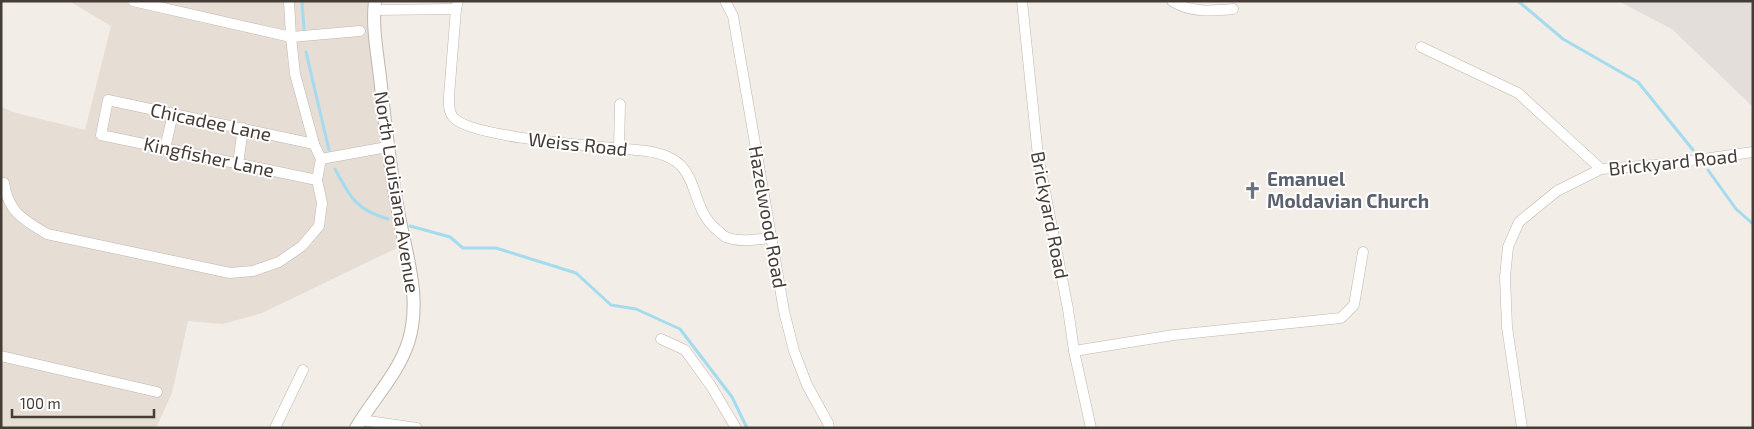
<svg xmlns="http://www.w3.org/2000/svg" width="1754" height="429" font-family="'Exo 2',sans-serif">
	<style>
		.residential { fill: #e6ddd4 }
		.industrial { fill: #e4dedb }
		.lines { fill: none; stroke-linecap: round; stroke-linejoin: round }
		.stream { stroke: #a4dbee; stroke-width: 3 }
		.minor-casing { stroke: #c0b6ac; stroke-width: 11 }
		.tertiary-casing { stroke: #c0b6ac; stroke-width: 14 }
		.minor { stroke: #fff; stroke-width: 10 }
		.tertiary { stroke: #fff; stroke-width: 12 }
		.labels { text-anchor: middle; stroke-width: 4; stroke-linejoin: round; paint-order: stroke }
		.street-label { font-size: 19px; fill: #453c35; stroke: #fff }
		.worship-label { font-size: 19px; font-weight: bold; fill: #5b616d; stroke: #fff; text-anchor: start }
	</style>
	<rect width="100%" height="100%" fill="#f2ede6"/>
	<path class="residential" d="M 69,1 L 375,1 L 405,244 L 262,313 L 223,324 L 188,321 L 172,393 L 156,428 L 1,428 L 1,107 L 16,113 L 85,130 L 111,26 Z"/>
	<path class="industrial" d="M 1618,1 L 1753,1 L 1753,107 L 1672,29 Z"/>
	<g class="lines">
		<g class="stream">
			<path d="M 302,1 L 304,29"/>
			<path d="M 1518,1 L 1563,39 L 1638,82 L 1693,150"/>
			<path d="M 306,52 L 329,150"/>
			<path d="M 335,169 C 350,197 356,210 388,219"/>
			<path d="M 1708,170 L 1736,209 L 1753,224"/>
			<path d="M 410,226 L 450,237 L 463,248 L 496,248 L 576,273 L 611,305 L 636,309 L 680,329 L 732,397 L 747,428"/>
		</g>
		<defs>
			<g id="minor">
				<path d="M 133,1 L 291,37 L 360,31"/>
				<path d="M 458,1 L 456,9 L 449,96 C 449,103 448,111 453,117 C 470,139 613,147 646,151 C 706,159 684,202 717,230 C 720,232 723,236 726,237 C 740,243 757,239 771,238"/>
				<path d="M 725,1 L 733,16 L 784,311 L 794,351 L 807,385 L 828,423 L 829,428"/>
				<path d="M 1022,1 L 1038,156 L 1068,309 L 1074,351 L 1091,428"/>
				<path d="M 1172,1 C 1191,13 1212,11 1233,9"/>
				<path d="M 374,10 L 456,9"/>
				<path d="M 1421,47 L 1518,93 L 1601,169"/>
				<path d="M 314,144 L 108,100 L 101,135 L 317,180"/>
				<path d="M 165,148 L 173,114"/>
				<path d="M 619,148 L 620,104"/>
				<path d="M 321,159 L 387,147"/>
				<path d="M 238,164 L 243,128"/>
				<path d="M 4,183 C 8,212 24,220 47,234 L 230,273 L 253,271 L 279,262 L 302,246 L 319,226 L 322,203 L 317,180 L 321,159 L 314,144 L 295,74 L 291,37 L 289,1"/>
				<path d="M 661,339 L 685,350 L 711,386 L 736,428"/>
				<path d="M 1074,351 L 1174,335 L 1341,318 L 1354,305 L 1363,252"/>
				<path d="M 1,356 L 157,392"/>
				<path d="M 361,420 L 417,428"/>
				<path d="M 275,428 L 303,370"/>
				<path d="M 1522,428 L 1507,327 L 1505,277 L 1508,247 L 1519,222 L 1557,191 L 1601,169 L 1668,164 L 1753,152"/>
			</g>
			<path id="tertiary" d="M 356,428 C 373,399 399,373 409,340 C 421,298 407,258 399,216 C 390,170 385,124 380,77 C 377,52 372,26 375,1"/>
		</defs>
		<use href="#minor" class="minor-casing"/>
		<use href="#tertiary" class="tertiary-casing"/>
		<use href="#minor" class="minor"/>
		<use href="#tertiary" class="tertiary"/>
	</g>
	<defs>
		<symbol id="church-bare" viewBox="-9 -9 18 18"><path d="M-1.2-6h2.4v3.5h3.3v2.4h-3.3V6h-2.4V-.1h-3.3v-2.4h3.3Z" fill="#6b7280" stroke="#fff" stroke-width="2.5" paint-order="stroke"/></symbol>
	</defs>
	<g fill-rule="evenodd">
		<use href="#church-bare" x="1240" y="178" width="25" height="25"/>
	</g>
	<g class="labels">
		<g class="street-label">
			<text transform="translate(211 122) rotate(12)" y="7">Chicadee Lane</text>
			<text transform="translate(578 144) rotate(6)" y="7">Weiss Road</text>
			<text transform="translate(209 157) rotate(12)" y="7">Kingfisher Lane</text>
			<text transform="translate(1673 162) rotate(-6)" y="7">Brickyard Road</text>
			<text transform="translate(397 192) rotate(81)" y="7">North Louisiana Avenue</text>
			<text transform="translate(1050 215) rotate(79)" y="7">Brickyard Road</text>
			<text transform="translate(768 217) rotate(80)" y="7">Hazelwood Road</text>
		</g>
		<g class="worship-label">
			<text x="1267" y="186">Emanuel<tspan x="1267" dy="22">Moldavian Church</tspan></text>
		</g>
	</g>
	<rect width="1754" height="429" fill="none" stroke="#453c35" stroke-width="5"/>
	<path d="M12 409v8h142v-8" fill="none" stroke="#453c35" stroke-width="2.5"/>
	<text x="20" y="409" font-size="15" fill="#453c35" stroke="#ffffff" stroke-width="4" paint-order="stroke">100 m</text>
</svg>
